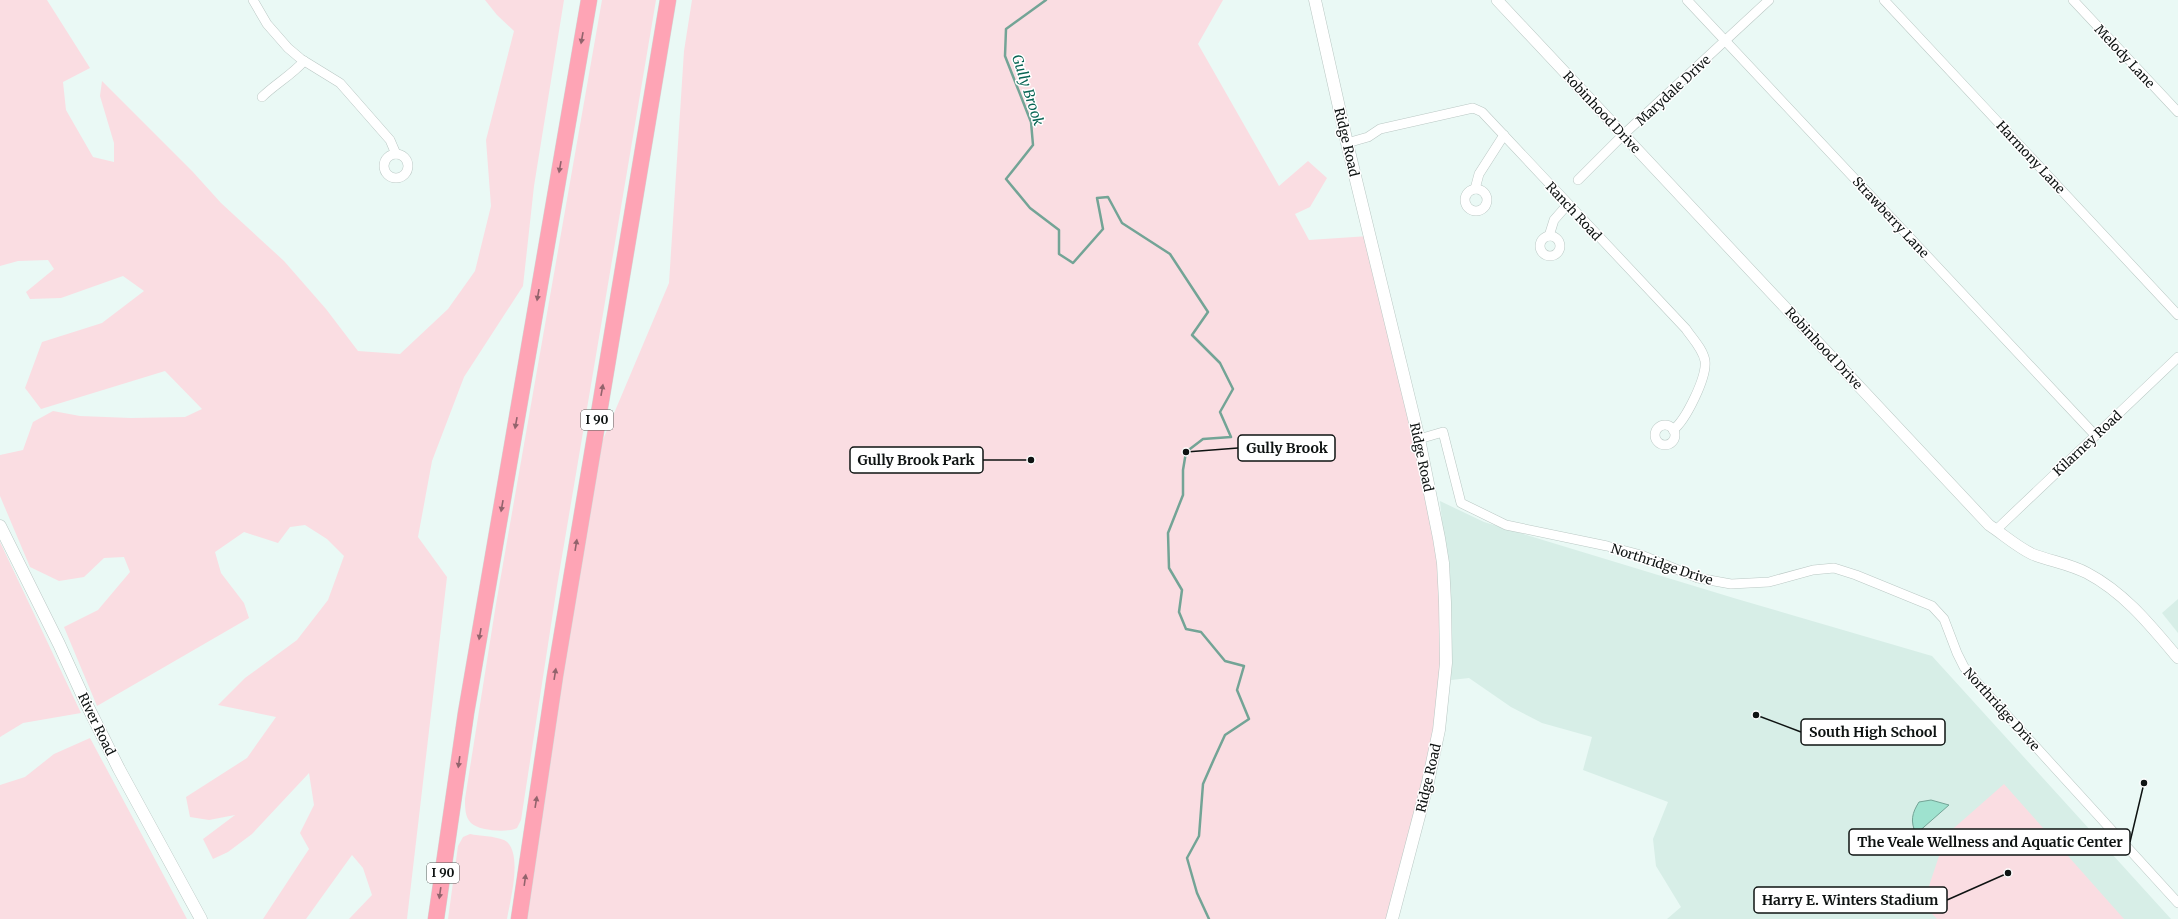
<svg xmlns="http://www.w3.org/2000/svg" width="2178" height="919" font-family="Merriweather,serif">
	<style>
		.built { fill: #d7eee7 }
		.green { fill: #fadde2 }
		.water { fill: #9ee2cf; stroke: #73a496 }
		.lines { fill: none; stroke-linecap: round; stroke-linejoin: round }
		.stream { stroke: #73a496; stroke-width: 2.5 }
		.minor-casing { stroke: #bac8c4; stroke-width: 10 }
		.tertiary-casing { stroke: #bac8c4; stroke-width: 12 }
		.secondary-casing { stroke: #bac8c4; stroke-width: 13 }
		.motorway-casing { stroke: #d4d5d4; stroke-width: 17 }
		.minor { stroke: #fff; stroke-width: 9 }
		.tertiary { stroke: #fff; stroke-width: 11 }
		.secondary { stroke: #fff; stroke-width: 12 }
		.motorway { stroke: #fea4b5; stroke-width: 16 }
		.oneway { fill: #92636c }
		.labels { text-anchor: middle; stroke-width: 3; stroke-linejoin: round; paint-order: stroke }
		.shield { fill: #fff; stroke: #565a59; stroke-width: 1 }
		.shield-label { font-size: 12px; font-weight: bold; fill: #0e1312 }
		.street-label { font-size: 13px; fill: #0e1312; stroke: #fff }
		.water-label { font-size: 14px; font-style: italic; fill: #076453; stroke: #fff }
		.leader { fill: none; stroke: #0e1312; stroke-width: 1.5 }
		.callout-dot { fill: #0e1312; stroke: #fff; stroke-width: 1.5 }
		.callout { fill: #fff; stroke: #0e1312; stroke-width: 1.5 }
		.callout-label { font-size: 14px; text-anchor: middle; font-weight: bold; fill: #0e1312 }
	</style>
	<rect width="100%" height="100%" fill="#eaf9f5"/>
	<g class="built">
		<path d="M 1440,501 L 1484,522 L 1737,599 L 1932,656 L 2171,919 L 1667,919 L 1681,907 L 1656,866 L 1653,839 L 1668,802 L 1583,770 L 1592,737 L 1542,723 L 1511,707 L 1469,678 L 1451,680 L 1451,613 Z"/>
		<path d="M 2178,599 L 2178,633 L 2162,613 Z"/>
	</g>
	<g class="green">
		<path d="M 0,0 L 47,0 L 90,68 L 63,82 L 66,110 L 93,157 L 114,162 L 114,143 L 100,96 L 102,81 L 193,172 L 221,203 L 284,261 L 326,309 L 358,351 L 400,354 L 448,309 L 475,271 L 491,206 L 486,140 L 514,31 L 497,15 L 485,0 L 564,0 L 534,186 L 523,286 L 464,377 L 432,461 L 418,537 L 447,577 L 407,919 L 349,919 L 372,895 L 363,868 L 352,855 L 306,919 L 263,919 L 309,849 L 300,833 L 314,805 L 309,773 L 252,834 L 228,852 L 213,859 L 203,839 L 235,815 L 209,820 L 190,817 L 186,797 L 247,758 L 276,717 L 218,705 L 245,678 L 297,640 L 328,600 L 344,556 L 327,539 L 305,525 L 290,527 L 278,543 L 244,532 L 215,552 L 221,573 L 244,603 L 249,618 L 97,706 L 64,627 L 98,610 L 130,572 L 124,557 L 104,558 L 84,577 L 59,581 L 30,567 L 0,496 L 0,455 L 23,450 L 33,422 L 53,411 L 80,416 L 131,418 L 185,417 L 202,409 L 165,371 L 41,409 L 25,388 L 42,342 L 102,323 L 144,291 L 123,276 L 61,298 L 30,299 L 26,292 L 54,269 L 48,260 L 18,261 L 0,266 Z"/>
		<path d="M 602,0 L 656,0 L 557,586 L 521,820 L 517,828 C 508,833 479,831 471,823 C 465,817 465,808 465,799 L 496,604 Z"/>
		<path d="M 692,0 L 1223,0 L 1198,44 L 1279,186 L 1308,161 L 1327,178 L 1310,207 L 1295,214 L 1309,240 L 1369,236 L 1443,563 L 1439,730 L 1392,919 L 519,919 L 588,475 L 669,283 L 684,51 Z"/>
		<path d="M 0,542 L 81,713 L 23,723 L 0,737 Z"/>
		<path d="M 90,738 L 187,919 L 0,919 L 0,785 L 25,777 L 54,754 Z"/>
		<path d="M 2004,784 L 2124,919 L 1937,919 L 1923,904 L 1946,835 Z"/>
		<path d="M 470,834 C 480,836 494,836 504,840 C 524,850 510,901 507,919 L 448,919 L 458,846 L 463,837 Z"/>
	</g>
	<path class="water" d="M 1931,800 L 1949,805 L 1916,834 C 1910,821 1912,813 1919,802 Z"/>
	<g class="lines">
		<path class="stream" d="M 1046,0 L 1006,29 L 1005,56 L 1031,122 L 1033,145 L 1006,179 L 1030,208 L 1059,230 L 1059,254 L 1073,263 L 1103,229 L 1097,198 L 1108,197 L 1122,223 L 1170,254 L 1208,312 L 1192,335 L 1220,363 L 1233,389 L 1220,412 L 1231,437 L 1203,439 L 1186,452 L 1183,470 L 1183,495 L 1168,533 L 1169,568 L 1182,590 L 1179,612 L 1186,629 L 1201,632 L 1225,661 L 1244,666 L 1237,690 L 1249,719 L 1225,735 L 1214,759 L 1203,784 L 1199,836 L 1187,858 L 1197,893 L 1209,919"/>
		<defs>
			<g id="minor">
				<path d="M 253,0 L 267,24 L 288,48 L 301,59 L 340,83 L 390,140 L 396,154"/>
				<path d="M 1687,0 L 2095,435"/>
				<path d="M 1884,0 L 2178,315"/>
				<path d="M 2073,0 L 2178,112"/>
				<path d="M 262,97 C 275,84 292,75 304,61"/>
				<path d="M 1347,143 L 1368,137 L 1380,129 L 1473,108 L 1482,112 L 1686,329 C 1692,338 1703,349 1705,361 C 1707,377 1686,420 1673,430"/>
				<circle cx="396" cy="166" r="12"/>
				<path d="M 1578,180 L 1623,135 L 1769,0"/>
				<circle cx="1476" cy="200" r="11"/>
				<path d="M 1475,189 L 1479,174 L 1504,135"/>
				<circle cx="1550" cy="246" r="10"/>
				<path d="M 1549,236 L 1554,220 L 1568,204"/>
				<circle cx="1665" cy="435" r="10"/>
				<path d="M 1419,439 L 1443,432 L 1461,503 L 1506,525 L 1607,546 L 1641,555 L 1698,578 L 1731,584 L 1769,582 L 1813,570 L 1834,568 L 1856,575 L 1932,606 L 1944,619 L 1957,653 L 1964,667 L 1974,679 L 2178,903"/>
				<path d="M 1996,530 L 2178,357"/>
			</g>
			<path id="tertiary" d="M 1497,0 L 1989,525 C 2004,535 2016,546 2032,554 C 2050,561 2070,564 2087,573 C 2125,593 2151,626 2178,658"/>
			<g id="secondary">
				<path d="M 1315,0 L 1347,143 L 1419,439 L 1439,538 L 1443,563 L 1445,602 L 1446,663 L 1439,730 L 1428,782 L 1392,919"/>
				<path d="M 0,526 L 59,644 L 86,703 L 119,769 L 201,919"/>
			</g>
			<g id="motorway">
				<path d="M 436,919 L 466,713 L 589,0"/>
				<path d="M 519,919 L 555,676 L 668,0"/>
			</g>
		</defs>
		<use href="#minor" class="minor-casing"/>
		<use href="#tertiary" class="tertiary-casing"/>
		<use href="#secondary" class="secondary-casing"/>
		<use href="#motorway" class="motorway-casing"/>
		<use href="#minor" class="minor"/>
		<use href="#tertiary" class="tertiary"/>
		<use href="#secondary" class="secondary"/>
		<use href="#motorway" class="motorway"/>
	</g>
	<defs><path id="oneway-solid" d="M-6-.8H1V-3.2L6.5 0L1 3.2V.8H-6Z"/></defs>
	<g class="oneway">
		<use href="#oneway-solid" transform="translate(582 38) rotate(100)"/>
		<use href="#oneway-solid" transform="translate(560 167) rotate(100)"/>
		<use href="#oneway-solid" transform="translate(538 295) rotate(100)"/>
		<use href="#oneway-solid" transform="translate(602 390) rotate(-80)"/>
		<use href="#oneway-solid" transform="translate(516 423) rotate(100)"/>
		<use href="#oneway-solid" transform="translate(502 506) rotate(100)"/>
		<use href="#oneway-solid" transform="translate(576 545) rotate(-81)"/>
		<use href="#oneway-solid" transform="translate(480 634) rotate(100)"/>
		<use href="#oneway-solid" transform="translate(555 674) rotate(-81)"/>
		<use href="#oneway-solid" transform="translate(459 762) rotate(98)"/>
		<use href="#oneway-solid" transform="translate(536 802) rotate(-81)"/>
		<use href="#oneway-solid" transform="translate(525 880) rotate(-82)"/>
		<use href="#oneway-solid" transform="translate(440 893) rotate(98)"/>
	</g>
	<g class="labels">
		<g class="shield">
			<rect x="581" y="410" width="32" height="20" rx="3"/>
			<rect x="427" y="863" width="32" height="20" rx="3"/>
		</g>
		<g class="shield-label">
			<text x="597" y="424">I 90</text>
			<text x="443" y="877">I 90</text>
		</g>
		<g class="street-label">
			<text transform="translate(2125 56) rotate(47)" y="5">Melody Lane</text>
			<text transform="translate(1673 90) rotate(-43)" y="5">Marydale Drive</text>
			<text transform="translate(1602 112) rotate(47)" y="5">Robinhood Drive</text>
			<text transform="translate(1347 142) rotate(77)" y="5">Ridge Road</text>
			<text transform="translate(2031 157) rotate(47)" y="5">Harmony Lane</text>
			<text transform="translate(1574 211) rotate(47)" y="5">Ranch Road</text>
			<text transform="translate(1891 217) rotate(47)" y="5">Strawberry Lane</text>
			<text transform="translate(1824 348) rotate(47)" y="5">Robinhood Drive</text>
			<text transform="translate(2087 443) rotate(-43)" y="5">Kilarney Road</text>
			<text transform="translate(1422 457) rotate(78)" y="5">Ridge Road</text>
			<text transform="translate(1662 564) rotate(18)" y="5">Northridge Drive</text>
			<text transform="translate(2002 709) rotate(48)" y="5">Northridge Drive</text>
			<text transform="translate(97 724) rotate(64)" y="5">River Road</text>
			<text transform="translate(1428 778) rotate(-77)" y="5">Ridge Road</text>
		</g>
		<g class="water-label">
			<text transform="translate(1028 90) rotate(72)" y="5">Gully Brook</text>
		</g>
	</g>
	<path class="leader" d="M1186 452L1238 448M1031 460L983 460M1756 715L1801 732M2144 783L2130 842M2008 873L1947 900"/>
	<g class="callout-dot">
		<circle cx="1186" cy="452" r="4"/>
		<circle cx="1031" cy="460" r="4"/>
		<circle cx="1756" cy="715" r="4"/>
		<circle cx="2144" cy="783" r="4"/>
		<circle cx="2008" cy="873" r="4"/>
	</g>
	<g class="callout">
		<rect x="1238" y="435" width="97" height="26" rx="4"/>
		<rect x="850" y="447" width="133" height="26" rx="4"/>
		<rect x="1801" y="719" width="144" height="26" rx="4"/>
		<rect x="1849" y="829" width="281" height="26" rx="4"/>
		<rect x="1754" y="887" width="193" height="26" rx="4"/>
	</g>
	<g class="callout-label">
		<text x="1287" y="453">Gully Brook</text>
		<text x="916" y="465">Gully Brook Park</text>
		<text x="1873" y="737">South High School</text>
		<text x="1990" y="847">The Veale Wellness and Aquatic Center</text>
		<text x="1850" y="905">Harry E. Winters Stadium</text>
	</g>
</svg>
